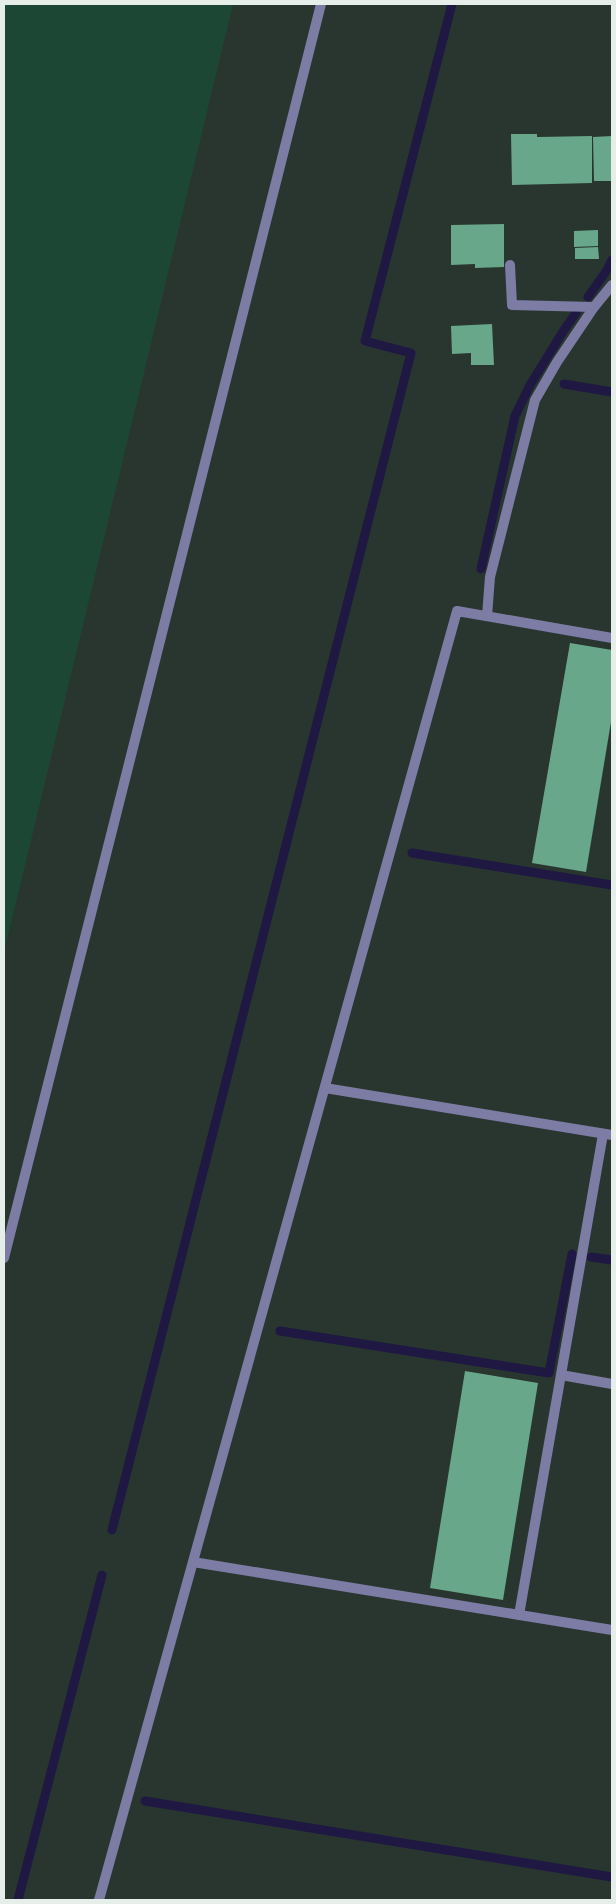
<svg xmlns="http://www.w3.org/2000/svg" width="616" height="1904" font-family="'Nunito Sans',sans-serif">
	<style>
		.green { fill: #1d4735 }
		.lines { fill: none; stroke-linecap: round; stroke-linejoin: round }
		.stream { stroke: #1e1842; stroke-width: 9 }
		.building { fill: #69a78a }
		.lane { stroke: #7d7ca5; stroke-width: 10 }
		.street { stroke: #7d7ca5; stroke-width: 10 }
	</style>
	<rect width="100%" height="100%" fill="#28362f"/>
	<path class="green" d="M 4,4 L 233,4 L 4,952 Z"/>
	<g class="lines">
		<g class="stream">
			<path d="M 588,297 L 607,270 L 612,260"/>
			<path d="M 564,384 L 612,392"/>
			<path d="M 481,569 L 515,416 L 530,385 L 564,330 L 576,313"/>
			<path d="M 412,853 L 612,885"/>
			<path d="M 591,1257 L 612,1260"/>
			<path d="M 280,1331 L 549,1373 L 572,1254"/>
			<path d="M 112,1530 L 411,353 L 365,341 L 452,4"/>
			<path d="M 145,1801 L 612,1877"/>
			<path d="M 18,1900 L 102,1575"/>
		</g>
	</g>
	<g class="building">
		<path d="M 511,134 L 537,134 L 537,137 L 592,136 L 592,183 L 512,185 Z"/>
		<path d="M 612,136 L 612,181 L 594,181 L 593,137 Z"/>
		<path d="M 504,224 L 504,267 L 475,268 L 475,264 L 451,265 L 451,225 Z"/>
		<path d="M 598,230 L 598,246 L 574,247 L 574,231 Z"/>
		<path d="M 598,247 L 599,259 L 575,259 L 575,248 Z"/>
		<path d="M 492,324 L 494,365 L 471,365 L 471,353 L 452,354 L 451,326 Z"/>
		<path d="M 570,643 L 612,650 L 612,716 L 586,872 L 532,863 Z"/>
		<path d="M 465,1371 L 538,1383 L 503,1600 L 430,1588 Z"/>
	</g>
	<g class="lines">
		<path class="lane" d="M 510,265 L 512,305 L 594,307"/>
		<g class="street">
			<path d="M 487,616 L 490,577 L 535,400 L 557,362 L 594,307 L 612,285"/>
			<path d="M 325,1088 L 612,1135"/>
			<path d="M 4,1258 L 321,4"/>
			<path d="M 561,1375 L 612,1384"/>
			<path d="M 193,1562 L 612,1630"/>
			<path d="M 519,1615 L 603,1134"/>
			<path d="M 99,1900 L 457,611 L 612,638"/>
		</g>
	</g>
	<rect width="616" height="1904" fill="none" stroke="#e5eee9" stroke-width="10"/>
</svg>
